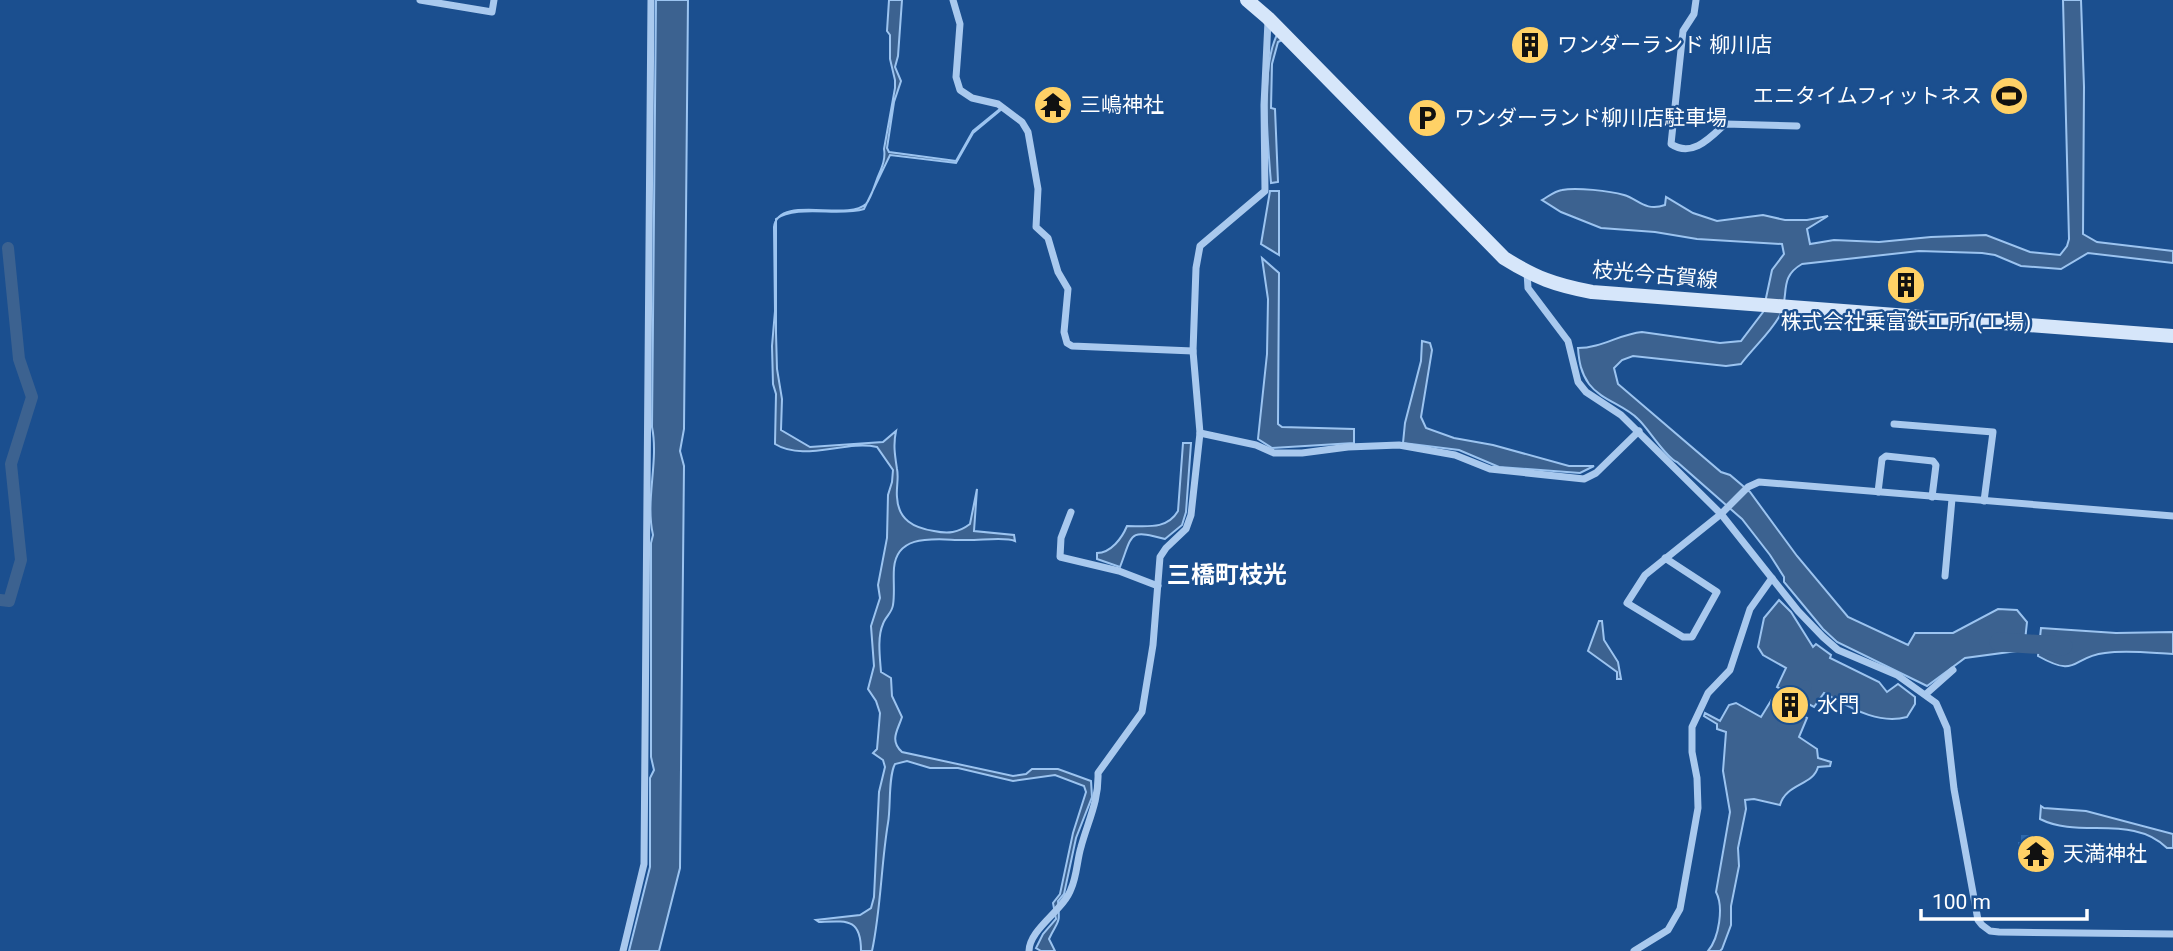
<svg xmlns="http://www.w3.org/2000/svg" width="2173" height="951" font-family="Roboto,'Noto Sans JP',sans-serif">
	<style>
		.green { fill: #2e69ad }
		.water { fill: #3c6290; stroke: #9cc4f0; stroke-width: 2 }
		.lines { fill: none; stroke-linecap: round; stroke-linejoin: round }
		.canal { stroke: #3c6290; stroke-width: 12 }
		.river { stroke: #3c6290; stroke-width: 19 }
		.minor { stroke: #a9c9ee; stroke-width: 7 }
		.secondary { stroke: #d6e6fa; stroke-width: 14 }
		.labels { text-anchor: middle; stroke-width: 5; stroke-linejoin: round; paint-order: stroke }
		.poi-label { font-size: 21px; fill: #fff; stroke: #1b4f8f; text-anchor: start }
		.street-label { font-size: 21px; fill: #fff; stroke: #1b4f8f }
		.quarter-label { font-size: 24px; font-weight: bold; fill: #fff; stroke: #1b4f8f }
	</style>
	<rect width="100%" height="100%" fill="#1b4f8f"/>
	<path class="green" d="M 2021,835 L 2042,835 L 2042,868 L 2030,868 L 2030,860 L 2018,860 L 2018,842 L 2021,842 Z"/>
	<g class="water">
		<path d="M 656,0 L 688,0 L 684,429 L 680,451 L 684,466 L 680,868 L 659,951 L 629,951 L 650,867 L 650,778 L 654,770 L 651,757 L 651,543 L 653,535 C 645,500 659,461 652,427 Z"/>
		<path d="M 889,0 L 902,0 L 898,56 L 895,67 L 901,81 L 894,102 L 887,148 L 889,152 L 956,161 L 973,131 L 1001,108 L 1002,109 L 973,133 L 956,163 L 890,155 L 864,209 C 840,217 797,204 776,219 L 776,333 L 777,369 L 782,399 L 781,430 L 810,447 L 883,442 L 896,431 C 893,445 895,456 897,469 C 899,478 896,488 897,497 C 898,520 914,528 934,531 C 948,534 958,533 970,524 L 977,489 L 974,531 L 1014,535 L 1015,541 C 1005,536 978,541 963,540 C 938,540 897,532 894,568 C 893,580 895,593 893,605 C 892,613 885,617 883,624 C 877,637 880,658 881,672 L 891,678 L 892,696 L 902,717 C 898,730 889,740 902,752 L 1013,776 L 1026,774 L 1032,769 L 1058,769 L 1091,781 L 1092,797 L 1076,838 L 1064,894 L 1058,901 C 1060,926 1059,918 1049,939 L 1055,951 L 1041,951 L 1036,948 L 1043,934 L 1056,919 L 1053,903 L 1060,894 L 1073,833 L 1086,792 L 1084,786 L 1055,775 L 1013,781 L 958,768 L 930,768 L 907,761 L 895,764 C 888,777 891,807 888,823 C 881,865 881,909 872,951 L 861,951 C 861,918 847,921 819,922 L 816,920 L 860,915 L 871,908 L 874,897 L 879,792 L 885,767 L 883,760 L 873,753 L 877,749 L 880,713 L 876,701 L 868,689 L 874,666 L 871,626 L 880,598 L 878,585 L 887,538 L 888,495 L 892,482 L 893,470 L 877,447 C 845,440 804,462 775,444 L 776,394 L 773,384 L 772,346 L 775,311 L 774,227 C 778,194 847,222 866,204 C 871,198 874,187 877,179 C 881,169 886,160 884,149 L 895,88 L 895,80 L 890,59 L 890,35 L 887,31 Z"/>
		<path d="M 2063,0 L 2081,0 L 2084,87 L 2083,234 L 2097,242 L 2173,251 L 2173,263 L 2088,253 L 2061,269 L 2021,266 L 1995,255 L 1982,253 L 1919,251 L 1802,264 C 1777,278 1791,297 1779,317 C 1769,334 1753,348 1741,364 L 1726,366 L 1633,356 L 1622,360 L 1614,368 L 1618,384 L 1721,472 L 1730,475 L 1750,492 L 1797,556 L 1848,617 L 1908,645 L 1915,633 L 1953,633 L 1998,609 L 2017,610 L 2027,622 L 2024,650 L 1965,658 L 1927,686 L 1837,642 L 1823,629 L 1784,582 L 1784,577 L 1770,555 L 1742,519 L 1677,462 C 1666,458 1648,428 1638,419 C 1624,405 1601,400 1589,384 C 1581,373 1579,362 1578,348 C 1601,348 1620,334 1642,332 L 1720,343 L 1741,341 L 1763,312 L 1772,270 L 1784,254 L 1782,244 L 1697,239 L 1655,232 L 1601,228 L 1561,212 L 1542,200 C 1549,196 1555,191 1562,190 C 1576,187 1610,191 1624,195 C 1638,199 1645,212 1665,205 L 1666,197 L 1693,213 L 1717,221 L 1763,215 L 1785,220 L 1807,220 L 1828,216 L 1807,229 L 1810,244 L 1834,240 L 1879,242 L 1931,237 L 1986,235 L 2030,252 L 2060,255 L 2067,246 L 2069,239 Z"/>
		<path d="M 1278,33 L 1282,40 L 1278,42 L 1272,64 L 1271,108 L 1275,109 L 1278,182 L 1271,183 C 1268,146 1260,65 1278,33 Z"/>
		<path d="M 1270,191 L 1279,191 L 1279,255 L 1261,244 Z"/>
		<path d="M 1262,258 L 1279,273 L 1278,424 L 1282,427 L 1354,429 L 1354,443 L 1272,448 L 1258,439 L 1267,354 L 1268,299 Z"/>
		<path d="M 1422,341 L 1430,343 L 1432,350 L 1421,417 L 1426,428 L 1454,438 L 1493,445 L 1569,466 L 1594,466 L 1580,473 L 1499,467 L 1459,450 L 1403,443 L 1405,423 L 1421,361 Z"/>
		<path d="M 1183,443 L 1191,443 L 1186,512 L 1182,525 L 1165,539 C 1128,529 1133,533 1120,567 L 1097,559 L 1097,553 C 1111,553 1122,538 1127,526 C 1146,526 1167,530 1178,511 Z"/>
		<path d="M 1779,600 L 1791,612 L 1813,647 L 1816,644 L 1831,655 L 1830,658 L 1879,682 L 1887,692 L 1898,684 L 1915,697 L 1915,704 L 1907,717 C 1877,725 1850,707 1824,693 L 1814,707 L 1777,687 L 1786,668 L 1763,655 L 1758,647 L 1764,618 Z"/>
		<path d="M 1599,621 L 1602,621 L 1604,640 L 1618,662 L 1621,679 L 1617,679 L 1617,672 L 1588,651 Z"/>
		<path d="M 2041,628 L 2116,633 L 2173,632 L 2173,654 C 2151,653 2127,650 2105,653 C 2070,657 2079,679 2038,656 Z"/>
		<path d="M 1772,699 L 1807,718 L 1799,737 L 1817,749 L 1818,758 L 1831,762 L 1830,766 L 1818,767 C 1813,786 1786,783 1780,805 L 1754,799 L 1745,800 L 1746,809 L 1738,848 L 1739,866 L 1731,906 L 1731,925 L 1722,949 L 1720,951 L 1708,951 C 1719,938 1724,907 1716,892 L 1730,812 L 1723,771 L 1726,732 L 1717,729 L 1717,724 L 1704,716 L 1705,713 L 1720,721 L 1729,705 L 1736,703 L 1761,717 Z"/>
		<path d="M 2041,806 L 2044,808 L 2086,811 L 2173,834 L 2173,848 L 2167,848 C 2133,814 2079,839 2040,819 Z"/>
	</g>
	<g class="lines">
		<g class="canal">
			<path d="M 0,600 L 9,601 L 21,560 L 11,464 L 32,397 L 19,359 L 8,248"/>
			<path d="M 1783,724 L 1806,686"/>
		</g>
		<path class="river" d="M 1999,642 L 2063,646"/>
		<g class="minor">
			<path d="M 420,0 L 492,12 L 494,0"/>
			<path d="M 953,0 L 960,24 L 956,77 L 960,90 L 972,98 L 998,104 L 1022,122 L 1028,132 L 1038,189 L 1036,227 L 1048,238 L 1058,272 L 1068,289 L 1064,332 L 1067,343 L 1072,346 L 1193,351"/>
			<path d="M 1696,0 L 1694,14 L 1683,31 L 1671,144 C 1692,158 1710,138 1725,124 L 1797,126"/>
			<path d="M 1527,272 L 1528,288 L 1568,341 L 1578,382 L 1586,392 L 1621,415 L 1721,514 L 1798,611 L 1823,637 L 1838,650 L 1897,675 L 1936,703 L 1947,728 L 1954,789 L 1978,920 L 1982,925 L 1990,931 L 1999,932 L 2173,934"/>
			<path d="M 1894,424 L 1993,432 L 1984,501"/>
			<path d="M 1200,433 L 1256,445 L 1274,453 L 1302,453 L 1348,447 L 1399,445 L 1455,455 L 1490,469 L 1584,479 L 1596,473 L 1639,431"/>
			<path d="M 1878,492 L 1882,459 L 1886,456 L 1933,461 L 1936,465 L 1932,497"/>
			<path d="M 1071,512 L 1061,538 L 1060,557 L 1119,571 L 1158,586"/>
			<path d="M 1665,558 L 1717,592 L 1692,637 L 1683,637 L 1627,603 L 1645,575 L 1721,514 L 1748,487 L 1759,482 L 2173,516"/>
			<path d="M 1945,576 L 1952,499"/>
			<path d="M 1926,694 L 1953,670"/>
			<path d="M 623,951 L 644,864 L 651,0"/>
			<path d="M 1029,951 C 1029,929 1064,910 1071,889 C 1077,876 1077,860 1081,847 C 1088,821 1099,801 1098,773 L 1142,712 L 1153,645 L 1160,557 L 1166,548 L 1186,529 L 1191,515 L 1200,433 L 1193,351 L 1196,268 L 1200,246 L 1265,191 L 1264,105 L 1268,21"/>
			<path d="M 1634,951 L 1668,930 L 1680,909 L 1698,808 L 1697,778 L 1692,752 L 1692,727 L 1708,693 L 1730,670 L 1750,609 L 1772,578"/>
		</g>
		<path class="secondary" d="M 1247,0 L 1268,18 L 1504,258 C 1536,278 1555,285 1592,292 L 2173,336"/>
	</g>
	<defs>
		<symbol id="building-disc" viewBox="-11 -11 22 22"><circle r="9.5" fill="#ffd166" stroke="#1b4f8f"/><path d="M-4-6H4V6H1V3H-1V6H-4ZM-2.5-4.3h1.7v1.8h-1.7ZM.8-4.3h1.7v1.8H.8ZM-2.5-1h1.7V.8h-1.7ZM.8-1h1.7V.8H.8Z" fill="#111"/></symbol>
		<symbol id="stadium-disc" viewBox="-11 -11 22 22"><circle r="9.5" fill="#ffd166" stroke="#1b4f8f"/><path d="M0-5a6.5 5 0 1 0 0 10a6.5 5 0 1 0 0-10ZM-3.5-1.8h7v3.6h-7Z" fill="#111"/></symbol>
		<symbol id="temple-disc" viewBox="-11 -11 22 22"><circle r="9.5" fill="#ffd166" stroke="#1b4f8f"/><path d="M0-6L5-2H3V0L6.5 2.5H4V6H1.5V3h-3V6H-4V2.5H-6.5L-3 0V-2H-5Z" fill="#111"/></symbol>
		<symbol id="parking-disc" viewBox="-11 -11 22 22"><circle r="9.5" fill="#ffd166" stroke="#1b4f8f"/><path d="M-3.5-5.5H1a3.5 3.5 0 0 1 0 7H-1V5.5H-3.5ZM-1-3.4V-.6H.8a1.4 1.4 0 0 0 0-2.8Z" fill="#111"/></symbol>
	</defs>
	<g fill-rule="evenodd">
		<use href="#building-disc" x="1508" y="23" width="44" height="44"/>
		<use href="#stadium-disc" x="1987" y="74" width="44" height="44"/>
		<use href="#temple-disc" x="1031" y="83" width="44" height="44"/>
		<use href="#parking-disc" x="1405" y="96" width="44" height="44"/>
		<use href="#building-disc" x="1884" y="263" width="44" height="44"/>
		<use href="#building-disc" x="1768" y="683" width="44" height="44"/>
		<use href="#temple-disc" x="2014" y="832" width="44" height="44"/>
	</g>
	<g class="labels">
		<g class="poi-label">
			<text x="1557" y="52">ワンダーランド 柳川店</text>
			<text x="1982" y="103" text-anchor="end">エニタイムフィットネス</text>
			<text x="1080" y="112">三嶋神社</text>
			<text x="1454" y="125">ワンダーランド柳川店駐車場</text>
			<text x="1906" y="329" text-anchor="middle">株式会社乗富鉄工所 (工場)</text>
			<text x="1817" y="712">水門</text>
			<text x="2063" y="861">天満神社</text>
		</g>
		<g class="street-label">
			<text transform="translate(1655 275) rotate(5)" y="7">枝光今古賀線</text>
		</g>
		<g class="quarter-label">
			<text x="1227" y="583">三橋町枝光</text>
		</g>
	</g>
	<path d="M1921 909v10h166v-10" fill="none" stroke="#ffffff" stroke-width="3.5"/>
	<text x="1932" y="909" font-size="21" fill="#ffffff" stroke="#1b4f8f" stroke-width="5" paint-order="stroke">100 m</text>
</svg>
